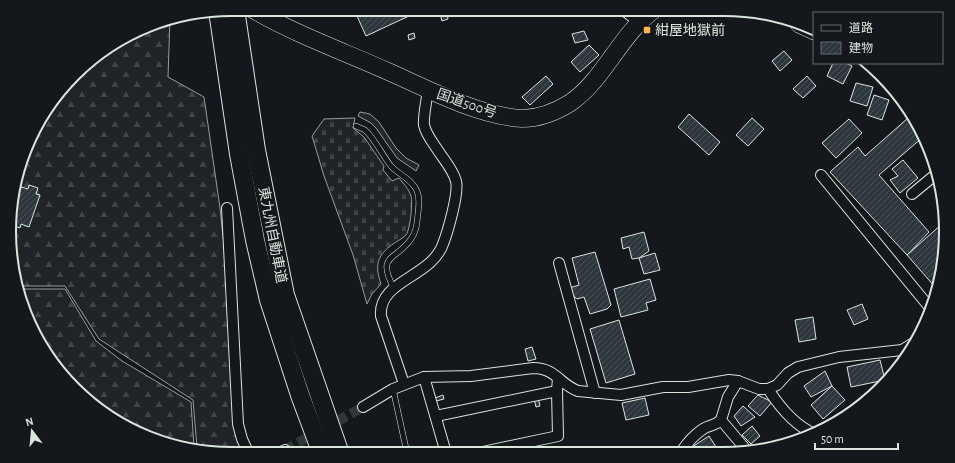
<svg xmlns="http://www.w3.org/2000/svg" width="955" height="463" font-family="'Alegreya Sans','Noto Sans JP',sans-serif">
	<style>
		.forest { fill: url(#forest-firs); stroke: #939e99 }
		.cemetery { fill: url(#cemetery-stones); stroke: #939e99 }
		.parking { fill: #24282b; stroke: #939e99 }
		.building { fill: url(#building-hatch); stroke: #d8e6dc }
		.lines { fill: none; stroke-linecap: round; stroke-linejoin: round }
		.minor-tunnel { stroke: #313739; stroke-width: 10; stroke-dasharray: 10 5; stroke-linecap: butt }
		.service-casing { stroke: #d8e6dc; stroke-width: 6 }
		.minor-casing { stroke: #d8e6dc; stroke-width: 12 }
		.trunk-casing { stroke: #d8e6dc; stroke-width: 18 }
		.motorway-casing { stroke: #d8e6dc; stroke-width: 20 }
		.service { stroke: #14181c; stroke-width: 5 }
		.minor { stroke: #14181c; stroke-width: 10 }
		.trunk { stroke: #14181c; stroke-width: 17 }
		.motorway { stroke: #14181c; stroke-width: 18 }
		.poi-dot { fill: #ffb74d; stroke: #14181c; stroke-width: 1.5 }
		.labels { text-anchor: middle; stroke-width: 3; stroke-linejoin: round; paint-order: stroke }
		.poi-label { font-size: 14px; fill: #d8e6dc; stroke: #14181c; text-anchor: start }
		.street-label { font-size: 14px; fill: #d8e6dc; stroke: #14181c }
		.rim { fill: none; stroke: #d8e6dc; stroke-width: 2 }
	</style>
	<defs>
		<pattern id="forest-firs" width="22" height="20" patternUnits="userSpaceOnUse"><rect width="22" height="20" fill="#202428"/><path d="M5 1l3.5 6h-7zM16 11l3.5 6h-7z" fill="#404447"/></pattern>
		<pattern id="cemetery-stones" width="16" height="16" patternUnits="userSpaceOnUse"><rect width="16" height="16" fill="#202428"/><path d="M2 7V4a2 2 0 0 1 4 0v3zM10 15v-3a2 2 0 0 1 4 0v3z" fill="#404447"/></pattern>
		<pattern id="building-hatch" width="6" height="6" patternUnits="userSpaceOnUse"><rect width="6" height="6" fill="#2c363c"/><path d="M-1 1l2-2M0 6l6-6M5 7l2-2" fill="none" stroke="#4a5358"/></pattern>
	</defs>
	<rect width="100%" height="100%" fill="#14181c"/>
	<g class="forest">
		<path d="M 170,19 L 168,77 L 204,97 L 220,208 L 242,416 L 248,454 L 231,454 L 197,447 L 193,400 L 99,339 L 65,286 L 19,286 L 11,261 L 13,188 L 46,108 L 96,55 L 160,21 Z"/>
		<path d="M 19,289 L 65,289 L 96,341 L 122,361 L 191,402 L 194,447 L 146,437 L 74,389 L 32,330 Z"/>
	</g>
	<path class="cemetery" d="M 355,118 L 353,128 L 364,137 L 384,166 L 383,170 L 392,181 L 399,178 C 403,183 409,189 411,196 C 413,203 410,230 406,235 C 402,239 397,241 393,244 C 376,256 375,266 381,284 L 372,294 L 367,304 L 353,255 L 324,176 L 312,136 L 324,119 Z"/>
	<path class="parking" d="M 360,112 L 370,114 L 379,122 L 396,148 L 406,158 L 419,165 L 416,171 L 397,158 L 376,128 L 371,123 L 358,116 Z"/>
	<g class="building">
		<path d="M 369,9 L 424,9 L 366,36 L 357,16 L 370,11 Z"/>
		<path d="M 447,14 L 448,19 L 442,21 L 441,17 Z"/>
		<path d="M 584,31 L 588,40 L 575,43 L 572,34 Z"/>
		<path d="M 414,33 L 415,38 L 409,40 L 408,35 Z"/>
		<path d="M 589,45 L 599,55 L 580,72 L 571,62 Z"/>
		<path d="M 784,51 L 792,60 L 780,71 L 772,61 Z"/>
		<path d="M 833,63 L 846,63 L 852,66 L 843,84 L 827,76 Z"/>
		<path d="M 546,76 L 553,84 L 530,105 L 522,97 Z"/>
		<path d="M 807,76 L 816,86 L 803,98 L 793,89 Z"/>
		<path d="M 856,83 L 873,87 L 867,106 L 850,101 Z"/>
		<path d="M 874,95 L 889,100 L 882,120 L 867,115 Z"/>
		<path d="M 689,114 L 720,142 L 709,155 L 678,127 Z"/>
		<path d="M 752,118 L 764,129 L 748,146 L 736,135 Z"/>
		<path d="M 908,118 L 923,137 L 879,175 L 929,232 L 907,255 L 830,172 L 858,147 L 865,156 Z"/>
		<path d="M 849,119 L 862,133 L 836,158 L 822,143 Z"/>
		<path d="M 903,160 L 918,178 L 900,193 L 890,180 L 898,176 L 892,169 Z"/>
		<path d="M 29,185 L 38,188 L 36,194 L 40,195 L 29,227 L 21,224 L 20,228 L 12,225 L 13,199 L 18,186 L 28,189 Z"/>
		<path d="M 943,223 L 939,236 L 944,241 L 935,287 L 907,255 Z"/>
		<path d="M 644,232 L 649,251 L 639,258 L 632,259 L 629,247 L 623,249 L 621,238 Z"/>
		<path d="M 595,252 L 611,305 L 607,309 L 590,314 L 584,297 L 577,299 L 566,289 L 579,285 L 572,258 Z"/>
		<path d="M 655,253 L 660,270 L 644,274 L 639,258 Z"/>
		<path d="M 650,279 L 656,300 L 646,303 L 648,310 L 621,317 L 614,289 Z"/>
		<path d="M 862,304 L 868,319 L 854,325 L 847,310 Z"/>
		<path d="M 813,317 L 816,339 L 799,342 L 795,320 Z"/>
		<path d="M 619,320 L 635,374 L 606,383 L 590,329 Z"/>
		<path d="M 532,347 L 536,359 L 528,361 L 525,349 Z"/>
		<path d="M 880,360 L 885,380 L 851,387 L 847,367 Z"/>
		<path d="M 825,371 L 832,386 L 811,397 L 804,386 Z"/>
		<path d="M 832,386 L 845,400 L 823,419 L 811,405 Z"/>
		<path d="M 443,395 L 444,399 L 436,401 L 435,398 Z"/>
		<path d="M 758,395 L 772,402 L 760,416 L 748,406 Z"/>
		<path d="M 538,397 L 540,406 L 536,407 L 534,398 Z"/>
		<path d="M 645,398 L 649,415 L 626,420 L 622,403 Z"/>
		<path d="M 743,406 L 755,417 L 741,426 L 734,416 Z"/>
		<path d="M 752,426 L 760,436 L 751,444 L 742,435 Z"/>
		<path d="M 709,436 L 718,450 L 714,452 L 691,452 L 689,449 Z"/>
	</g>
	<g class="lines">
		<path class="minor-tunnel" d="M 285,450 L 363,407"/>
		<defs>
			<g id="service">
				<path d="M 356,126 L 365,130 L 368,133 C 377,143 383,156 391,166 C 399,175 412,179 417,191 C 420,198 419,205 418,213 C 417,222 417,231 411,239 C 395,262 376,253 394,289"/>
				<path d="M 393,389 L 407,453"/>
			</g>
			<g id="minor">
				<path d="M 622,9 L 639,22"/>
				<path d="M 821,175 L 931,309"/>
				<path d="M 912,194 L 935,175"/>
				<path d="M 227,208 L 238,424 L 242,439 L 248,452 L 251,454"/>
				<path d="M 559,263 L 595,393"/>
				<path d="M 424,377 L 446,453"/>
				<path d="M 738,381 L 728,397 L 721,420 L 748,452"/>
				<path d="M 404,384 L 381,316 C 378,280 431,278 443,244 C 448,231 459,193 456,181 C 453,170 445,161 439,152 C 434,144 426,135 424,125 C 423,116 427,99 428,89"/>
				<path d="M 768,389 C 779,406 795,426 815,434"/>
				<path d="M 363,407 L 393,389 L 424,377 L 471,376 L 533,368 C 556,368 559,384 578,391 L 621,395 L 663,387 L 688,387 L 729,380 L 738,381 L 759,389 L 768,389 L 777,385 L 788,373 L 798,367 L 839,357 L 902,350 L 915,342"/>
				<path d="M 436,416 L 557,391"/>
				<path d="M 681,452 C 687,443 694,435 703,429 C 709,425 715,426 721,420"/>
				<path d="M 478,453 L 558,436 L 557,391 L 558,378"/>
				<path d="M 277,454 L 285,450"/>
			</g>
			<g id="trunk">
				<path d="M 252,9 C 295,34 342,51 387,71 C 428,89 470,112 515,118 C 534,120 554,113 570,103 C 605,79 620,34 655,9"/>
				<path d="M 799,24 L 814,31"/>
			</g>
			<g id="motorway">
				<path d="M 235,9 L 256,150 L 285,295 L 340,454"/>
				<path d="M 218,11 L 239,154 L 255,240 L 269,300 L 300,395 L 322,454"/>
			</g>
		</defs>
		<use href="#service" class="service-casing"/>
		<use href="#minor" class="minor-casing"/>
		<use href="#trunk" class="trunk-casing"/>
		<use href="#motorway" class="motorway-casing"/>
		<use href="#service" class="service"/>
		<use href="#minor" class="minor"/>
		<use href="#trunk" class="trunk"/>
		<use href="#motorway" class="motorway"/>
	</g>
	<rect class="poi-dot" x="643" y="26" width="8" height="8" rx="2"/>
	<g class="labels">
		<g class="poi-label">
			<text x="655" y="35">紺屋地獄前</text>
		</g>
		<g class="street-label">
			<text transform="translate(467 103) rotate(19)" y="5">国道500号</text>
			<text transform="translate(273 235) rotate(79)" y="5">東九州自動車道</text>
		</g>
	</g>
	<path d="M0 0H955V463H0ZM231 16H724A215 215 0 0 1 939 231V232A215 215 0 0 1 724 447H231A215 215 0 0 1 16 232V231A215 215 0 0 1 231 16Z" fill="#14181c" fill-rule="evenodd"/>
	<path class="rim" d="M231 16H724A215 215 0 0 1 939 231V232A215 215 0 0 1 724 447H231A215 215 0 0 1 16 232V231A215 215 0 0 1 231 16Z"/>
	<rect x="813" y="12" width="130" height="52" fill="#14181c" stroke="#626a69"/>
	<rect x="821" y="25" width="20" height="6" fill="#14181c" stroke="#626a69"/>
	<text x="849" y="32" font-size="12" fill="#d8e6dc">道路</text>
	<rect x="821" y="42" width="20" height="12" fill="url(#building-hatch)" stroke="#626a69"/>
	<text x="849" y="52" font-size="12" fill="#d8e6dc">建物</text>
	<g transform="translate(32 431) rotate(344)" stroke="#14181c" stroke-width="3" paint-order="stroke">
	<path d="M0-3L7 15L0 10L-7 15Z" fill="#d8e6dc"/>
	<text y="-6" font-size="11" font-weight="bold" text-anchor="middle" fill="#d8e6dc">N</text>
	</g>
	<path d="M815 443v6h83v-6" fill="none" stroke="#d8e6dc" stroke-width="2"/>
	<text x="821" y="443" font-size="12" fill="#d8e6dc" stroke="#14181c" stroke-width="3" paint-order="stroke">50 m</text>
</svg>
